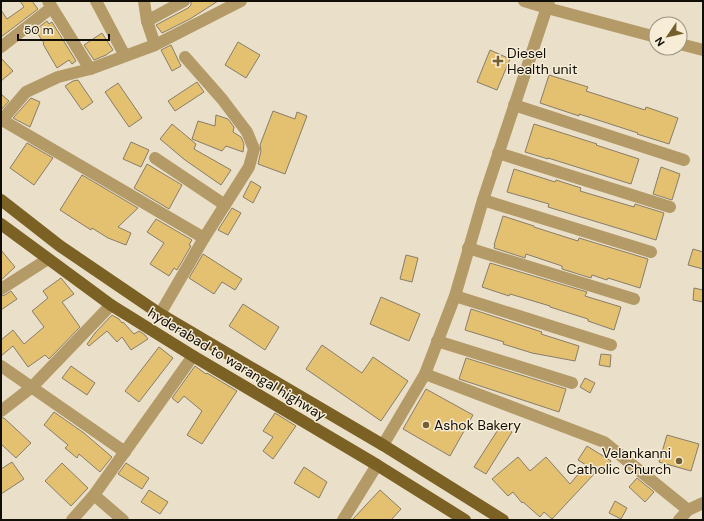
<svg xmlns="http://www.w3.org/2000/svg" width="704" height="521" font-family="'DM Sans',sans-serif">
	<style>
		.building { fill: #e4c071; stroke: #877d6a }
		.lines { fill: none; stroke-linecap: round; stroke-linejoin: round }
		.minor { stroke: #b39a67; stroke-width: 12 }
		.major { stroke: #7c6125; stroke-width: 12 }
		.poi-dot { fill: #735e2d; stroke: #f7edd7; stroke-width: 1.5 }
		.labels { text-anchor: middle; stroke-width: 3; stroke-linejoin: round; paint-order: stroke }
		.poi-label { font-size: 14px; fill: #110e07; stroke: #f7edd7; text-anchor: start }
		.street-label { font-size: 14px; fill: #110e07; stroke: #f7edd7 }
	</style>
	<rect width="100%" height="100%" fill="#eae0ca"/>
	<g class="building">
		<path d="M 20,1 L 32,1 L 38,9 L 1,37 L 1,10 L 7,19 L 24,7 Z"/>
		<path d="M 191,1 L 218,1 L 190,19 L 162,33 L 156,25 L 188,8 L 191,5 Z"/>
		<path d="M 47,21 L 49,24 L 52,22 L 76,61 L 72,64 L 69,60 L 57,68 L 43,44 L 44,43 L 35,30 Z"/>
		<path d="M 102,33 L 113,50 L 106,55 L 94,60 L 84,45 Z"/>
		<path d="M 238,42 L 260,55 L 246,78 L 225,65 Z"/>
		<path d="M 171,45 L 181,66 L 172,71 L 161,50 Z"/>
		<path d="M 490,50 L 510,59 L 497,90 L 477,82 Z"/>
		<path d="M 1,58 L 13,71 L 1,81 Z"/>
		<path d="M 549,75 L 588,87 L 586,91 L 645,110 L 646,107 L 678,118 L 669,144 L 637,134 L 638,133 L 579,114 L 579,116 L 540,103 Z"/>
		<path d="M 78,80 L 93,102 L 82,110 L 65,86 L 73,81 Z"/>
		<path d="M 197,82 L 204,92 L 175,111 L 168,101 Z"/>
		<path d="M 118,83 L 142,118 L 129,127 L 105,92 Z"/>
		<path d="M 1,94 L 9,101 L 1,110 Z"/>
		<path d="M 31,98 L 40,102 L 30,127 L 13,118 Z"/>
		<path d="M 273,111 L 295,119 L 297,112 L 307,116 L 285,174 L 258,164 L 261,151 L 260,145 Z"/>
		<path d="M 216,115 L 228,119 L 234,127 L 233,132 L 241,137 L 244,144 L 243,152 L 226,146 L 222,151 L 192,139 L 198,121 L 215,126 Z"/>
		<path d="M 172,124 L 196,144 L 194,149 L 231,170 L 221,185 L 185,160 L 160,139 Z"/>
		<path d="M 534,124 L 597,144 L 596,145 L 639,159 L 631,184 L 548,158 L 548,159 L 525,152 Z"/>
		<path d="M 131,142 L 149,150 L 141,167 L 123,159 Z"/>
		<path d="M 27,143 L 53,158 L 34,185 L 10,168 Z"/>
		<path d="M 147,164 L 182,185 L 169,209 L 134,188 Z"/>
		<path d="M 661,167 L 680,174 L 672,200 L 653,194 Z"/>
		<path d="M 514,169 L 555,182 L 556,180 L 581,188 L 580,191 L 634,207 L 635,204 L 664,213 L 656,240 L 617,228 L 548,207 L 549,204 L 507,192 Z"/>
		<path d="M 82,175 L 138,208 L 118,227 L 131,233 L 126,245 L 108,238 L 92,228 L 91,230 L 60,210 Z"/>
		<path d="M 251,181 L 261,187 L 253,203 L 243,197 Z"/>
		<path d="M 232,208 L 241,213 L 228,235 L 218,230 Z"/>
		<path d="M 503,216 L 534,226 L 534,227 L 578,241 L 579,238 L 648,259 L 640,288 L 608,278 L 607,280 L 592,275 L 591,278 L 562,269 L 562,266 L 526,254 L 525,258 L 494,248 L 495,245 L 494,245 Z"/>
		<path d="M 156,219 L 192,240 L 189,245 L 191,246 L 177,270 L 174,268 L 169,276 L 150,264 L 164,243 L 147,232 Z"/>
		<path d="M 693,249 L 703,252 L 703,269 L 688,265 Z"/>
		<path d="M 1,250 L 15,267 L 1,280 Z"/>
		<path d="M 203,254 L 242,279 L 235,290 L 222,282 L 214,294 L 189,278 Z"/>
		<path d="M 406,255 L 418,258 L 412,282 L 400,279 Z"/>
		<path d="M 490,263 L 587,292 L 585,296 L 621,307 L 614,330 L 588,321 L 588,319 L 550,307 L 550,306 L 510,294 L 509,296 L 482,287 Z"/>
		<path d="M 61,278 L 74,294 L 62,302 L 80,327 L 49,359 L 45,355 L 28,367 L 13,346 L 1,356 L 1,340 L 13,330 L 24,344 L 44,327 L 32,311 L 48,298 L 43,291 Z"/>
		<path d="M 694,288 L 703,290 L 703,302 L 693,300 Z"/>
		<path d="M 11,291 L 17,299 L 1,310 L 1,296 L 5,295 Z"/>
		<path d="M 381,297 L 420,314 L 409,341 L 370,324 Z"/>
		<path d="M 243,304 L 279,327 L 265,350 L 229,326 Z"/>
		<path d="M 471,309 L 542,332 L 541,334 L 579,346 L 575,361 L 532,353 L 503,344 L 504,342 L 465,330 Z"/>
		<path d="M 112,315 L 119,319 L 122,323 L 123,322 L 134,334 L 139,331 L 145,335 L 148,339 L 131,350 L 122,337 L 117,342 L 107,331 L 89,346 L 87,344 L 95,333 Z"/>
		<path d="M 322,345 L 362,373 L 373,357 L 408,381 L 381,421 L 306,369 Z"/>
		<path d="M 159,347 L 173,358 L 139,402 L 125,391 Z"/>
		<path d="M 601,354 L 611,355 L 610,367 L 599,365 Z"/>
		<path d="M 466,358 L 566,389 L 559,412 L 459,379 Z"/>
		<path d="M 71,366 L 95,383 L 87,395 L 62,378 Z"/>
		<path d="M 195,366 L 206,374 L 207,373 L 237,391 L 202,444 L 187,435 L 202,411 L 184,396 L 178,403 L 172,398 Z"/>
		<path d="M 585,378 L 595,383 L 590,393 L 580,387 Z"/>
		<path d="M 426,389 L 473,415 L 450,456 L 403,429 Z"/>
		<path d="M 54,412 L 84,433 L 112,457 L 100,472 L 79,454 L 77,458 L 65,448 L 68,445 L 44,425 Z"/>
		<path d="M 275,413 L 296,426 L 273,459 L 263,451 L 273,437 L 263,431 Z"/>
		<path d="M 1,418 L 4,418 L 31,443 L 16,458 L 1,444 Z"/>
		<path d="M 501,425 L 512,432 L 486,474 L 474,467 Z"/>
		<path d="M 667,435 L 699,444 L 691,471 L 659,462 Z"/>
		<path d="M 587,446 L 611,461 L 602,475 L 596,472 L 552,519 L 544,512 L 540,517 L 523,502 L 522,503 L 513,492 L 508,496 L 492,479 L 518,457 L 530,471 L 546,457 L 570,484 L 586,465 L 578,460 Z"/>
		<path d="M 12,462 L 24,479 L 1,494 L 1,469 Z"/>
		<path d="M 62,463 L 88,488 L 71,506 L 45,481 Z"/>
		<path d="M 126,463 L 149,478 L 142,489 L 118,474 Z"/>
		<path d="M 304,467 L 327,482 L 319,498 L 294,483 Z"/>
		<path d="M 637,478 L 654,492 L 645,502 L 629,487 Z"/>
		<path d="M 149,490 L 168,502 L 160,514 L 141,502 Z"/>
		<path d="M 380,490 L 401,509 L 391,520 L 352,520 Z"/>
		<path d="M 615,501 L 627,508 L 621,519 L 609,513 Z"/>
	</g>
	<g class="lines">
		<g class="minor">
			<path d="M 48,1 L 90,69"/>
			<path d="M 96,1 L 125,56"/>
			<path d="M 144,1 L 147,21 L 155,45"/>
			<path d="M 524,1 L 547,8 L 656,37"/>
			<path d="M 147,21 L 184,1"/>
			<path d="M 680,44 L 703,50"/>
			<path d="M 1,47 L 51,8"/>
			<path d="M 514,105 L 684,160"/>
			<path d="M 2,120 L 204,238"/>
			<path d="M 1,121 L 26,92 L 58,77 L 90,69 L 155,45 L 241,1"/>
			<path d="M 498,153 L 670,207"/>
			<path d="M 155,158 L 225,205"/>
			<path d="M 483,200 L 651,252"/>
			<path d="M 468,248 L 634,299"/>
			<path d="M 1,289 L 48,259"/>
			<path d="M 455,296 L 611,345"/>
			<path d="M 160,314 L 204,238 L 249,167 L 254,149 L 247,132 L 222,99 L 185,57"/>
			<path d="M 437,341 L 572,383"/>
			<path d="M 1,366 L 125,452"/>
			<path d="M 425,374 L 604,442 L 688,510"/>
			<path d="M 1,411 L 32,387 L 111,305"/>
			<path d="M 383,445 L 425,374 L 455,296 L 483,200 L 549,1"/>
			<path d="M 72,520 L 94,495"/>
			<path d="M 123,520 L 94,495 L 193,356"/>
			<path d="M 343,520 L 377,465"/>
			<path d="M 679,520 L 688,510 L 703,503"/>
		</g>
		<g class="major">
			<path d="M 1,200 L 60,246 L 160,314 L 383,445 L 503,520"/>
			<path d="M 1,224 L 111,305 L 193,356 L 377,465 L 465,520"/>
		</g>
	</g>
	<g class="poi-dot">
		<path d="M496 55h4v4h4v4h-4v4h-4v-4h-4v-4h4z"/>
		<circle cx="426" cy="425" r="4"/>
		<circle cx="679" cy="461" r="4"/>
	</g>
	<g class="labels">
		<g class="poi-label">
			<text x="507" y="58">Diesel<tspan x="507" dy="16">Health unit</tspan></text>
			<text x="434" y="430">Ashok Bakery</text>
			<text x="671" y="458" text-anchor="end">Velankanni<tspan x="671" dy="16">Catholic Church</tspan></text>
		</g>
		<g class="street-label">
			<text transform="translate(237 364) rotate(31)" y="5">hyderabad to warangal highway</text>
		</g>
	</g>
	<rect width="704" height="521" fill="none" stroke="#110e07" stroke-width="4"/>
	<g transform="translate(668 36) rotate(236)"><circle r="19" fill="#f7edd7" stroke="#9b9484"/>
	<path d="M0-3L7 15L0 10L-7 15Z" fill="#735e2d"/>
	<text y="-6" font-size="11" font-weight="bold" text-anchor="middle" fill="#110e07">N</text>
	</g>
	<path d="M18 34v6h91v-6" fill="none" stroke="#110e07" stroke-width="2"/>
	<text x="24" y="34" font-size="12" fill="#110e07" stroke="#f7edd7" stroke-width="3" paint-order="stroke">50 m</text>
</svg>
